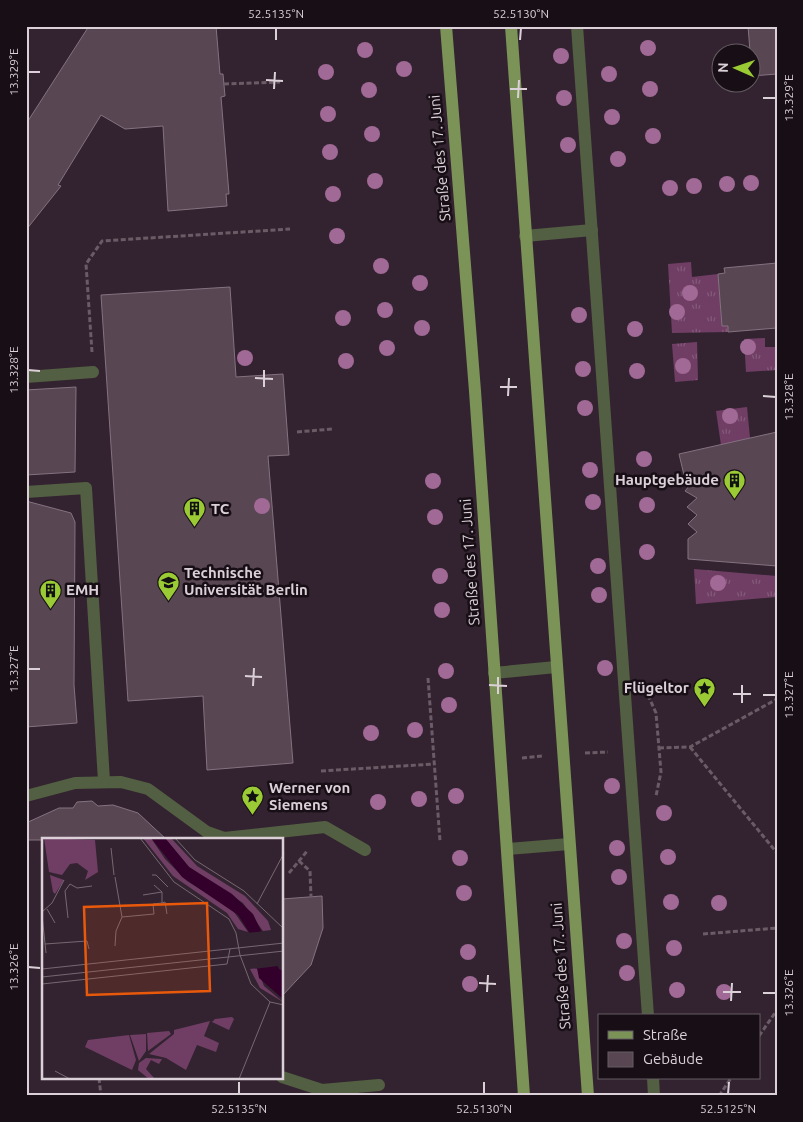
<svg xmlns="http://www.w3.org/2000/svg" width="803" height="1122" font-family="Ubuntu,sans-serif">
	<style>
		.grass { fill: url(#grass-tufts) }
		.building { fill: #584653; stroke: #857280 }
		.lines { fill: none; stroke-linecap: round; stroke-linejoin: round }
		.path { stroke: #6a5b67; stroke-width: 3; stroke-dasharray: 5 2.5; stroke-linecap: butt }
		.minor { stroke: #535f42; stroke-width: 12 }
		.major { stroke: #7b9357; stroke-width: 12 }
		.tree { fill: #a16995 }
		.ticks { fill: none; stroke: #dbd0d8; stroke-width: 2 }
		.labels { text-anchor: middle; stroke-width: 5; stroke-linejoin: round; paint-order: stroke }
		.street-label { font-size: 15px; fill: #dbd0d8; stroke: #170f15 }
		.poi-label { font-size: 15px; font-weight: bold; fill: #dbd0d8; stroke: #170f15; text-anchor: start }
		.inset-road { fill: none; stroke: #766873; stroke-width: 1 }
		.view { fill: #e8590c; fill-opacity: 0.15; stroke: #e8590c; stroke-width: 2.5 }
		.inset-edge { fill: none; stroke: #dbd0d8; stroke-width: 2.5 }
		.neatline { fill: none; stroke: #dbd0d8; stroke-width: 2 }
		.ticks-label { font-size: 12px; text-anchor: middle; fill: #dbd0d8 }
	</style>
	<defs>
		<pattern id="grass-tufts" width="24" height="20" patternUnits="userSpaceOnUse" patternTransform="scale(1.25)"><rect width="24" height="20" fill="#703e65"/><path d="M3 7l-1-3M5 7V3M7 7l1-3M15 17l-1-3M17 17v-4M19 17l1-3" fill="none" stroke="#84597a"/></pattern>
	</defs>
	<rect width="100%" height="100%" fill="#332330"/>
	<g class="grass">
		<path d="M 691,262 L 692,277 L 718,274 L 722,326 L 728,326 L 728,332 L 672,333 L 668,264 Z"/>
		<path d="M 765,338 L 765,347 L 777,347 L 777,370 L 746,372 L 744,339 Z"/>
		<path d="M 697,342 L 698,380 L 675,382 L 672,344 Z"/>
		<path d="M 747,407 L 750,438 L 721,445 L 716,411 Z"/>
		<path d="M 694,569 L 777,576 L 777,597 L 696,604 Z"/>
	</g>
	<g class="building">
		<path d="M 89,26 L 216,26 L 220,74 L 223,74 L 225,96 L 221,97 L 229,194 L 226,194 L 227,206 L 168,211 L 163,126 L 125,129 L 101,115 L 58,185 L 61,186 L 26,230 L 26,124 Z"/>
		<path d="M 748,26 L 777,26 L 777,74 L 752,76 Z"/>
		<path d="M 777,263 L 777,328 L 728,332 L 728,326 L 722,326 L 718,274 L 725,273 L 724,268 Z"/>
		<path d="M 230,287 L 236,377 L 283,374 L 289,455 L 268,456 L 293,763 L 207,770 L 203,696 L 128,701 L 101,295 Z"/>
		<path d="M 76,387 L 75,472 L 26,475 L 26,390 Z"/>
		<path d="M 777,432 L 777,566 L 688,559 L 688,539 L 697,532 L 688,524 L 697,515 L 687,507 L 697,498 L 685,491 L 694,480 L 684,475 L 679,454 Z"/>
		<path d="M 26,501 L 71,513 L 75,522 L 74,685 L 77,723 L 26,727 Z"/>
		<path d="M 92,801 L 98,806 L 113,805 L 138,813 L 167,840 L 26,840 L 26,823 L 59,808 L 73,808 L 77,802 Z"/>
		<path d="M 322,896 L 323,928 L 311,965 L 282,996 L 282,899 Z"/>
	</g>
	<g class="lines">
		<g class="path">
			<path d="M 224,84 L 280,82"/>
			<path d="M 92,352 L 86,264 L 102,241 L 290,229"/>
			<path d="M 297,432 L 332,429"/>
			<path d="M 428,678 L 440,841"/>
			<path d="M 648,695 L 656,713 L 661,772 L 656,796"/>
			<path d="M 690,747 L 777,853"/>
			<path d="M 659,748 L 690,747 L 777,699"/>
			<path d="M 585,753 L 608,752"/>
			<path d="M 522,758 L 543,756"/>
			<path d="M 321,771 L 434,764"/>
			<path d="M 299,861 L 310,871 L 311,897"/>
			<path d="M 289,873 L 308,850"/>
			<path d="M 703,934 L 777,928"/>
			<path d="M 759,1036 L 777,1010"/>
			<path d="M 99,1078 L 101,1096"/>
			<path d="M 719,1096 L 731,1078"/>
		</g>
		<g class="minor">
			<path d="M 577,26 L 648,1016"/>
			<path d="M 525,236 L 592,230"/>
			<path d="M 26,377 L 93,372"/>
			<path d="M 26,492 L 86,488 L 104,781"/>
			<path d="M 494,673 L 556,667"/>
			<path d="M 26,796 L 75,783 L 121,782 L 148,789 L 207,832 L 224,838 L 325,827 L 365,850"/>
			<path d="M 507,849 L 569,844"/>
			<path d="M 282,1077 L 322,1090"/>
			<path d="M 653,1078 L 654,1096"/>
			<path d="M 319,1096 L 322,1090 L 379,1085"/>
		</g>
		<g class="major">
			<path d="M 446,26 L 475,391 L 524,1096"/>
			<path d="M 511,26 L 588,1096"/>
		</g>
	</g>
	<g class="tree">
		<circle cx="648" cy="48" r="8"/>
		<circle cx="365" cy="50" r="8"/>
		<circle cx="561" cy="56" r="8"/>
		<circle cx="404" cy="69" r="8"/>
		<circle cx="326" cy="72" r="8"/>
		<circle cx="609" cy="74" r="8"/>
		<circle cx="650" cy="89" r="8"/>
		<circle cx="369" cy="90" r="8"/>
		<circle cx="564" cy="98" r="8"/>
		<circle cx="328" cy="114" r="8"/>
		<circle cx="612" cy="117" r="8"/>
		<circle cx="372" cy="134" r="8"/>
		<circle cx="653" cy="136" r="8"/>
		<circle cx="568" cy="145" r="8"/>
		<circle cx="330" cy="152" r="8"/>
		<circle cx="618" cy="159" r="8"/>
		<circle cx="375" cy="181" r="8"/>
		<circle cx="751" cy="183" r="8"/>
		<circle cx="727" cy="184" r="8"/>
		<circle cx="694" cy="186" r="8"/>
		<circle cx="670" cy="188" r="8"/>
		<circle cx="333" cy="194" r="8"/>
		<circle cx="337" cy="236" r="8"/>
		<circle cx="381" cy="266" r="8"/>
		<circle cx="420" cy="283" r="8"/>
		<circle cx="690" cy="293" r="8"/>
		<circle cx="385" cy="310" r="8"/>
		<circle cx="677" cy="312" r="8"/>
		<circle cx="579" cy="315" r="8"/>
		<circle cx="343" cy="318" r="8"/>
		<circle cx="422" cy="328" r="8"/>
		<circle cx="635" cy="329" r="8"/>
		<circle cx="748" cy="347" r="8"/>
		<circle cx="387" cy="348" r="8"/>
		<circle cx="245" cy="358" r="8"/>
		<circle cx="346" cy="361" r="8"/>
		<circle cx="683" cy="366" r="8"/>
		<circle cx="583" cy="369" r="8"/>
		<circle cx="637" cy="371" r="8"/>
		<circle cx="585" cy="408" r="8"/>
		<circle cx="730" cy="416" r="8"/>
		<circle cx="644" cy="459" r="8"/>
		<circle cx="590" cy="470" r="8"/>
		<circle cx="433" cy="481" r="8"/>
		<circle cx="593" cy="502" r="8"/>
		<circle cx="647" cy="505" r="8"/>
		<circle cx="262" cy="506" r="8"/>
		<circle cx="435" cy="517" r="8"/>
		<circle cx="647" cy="552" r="8"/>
		<circle cx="598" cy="566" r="8"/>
		<circle cx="440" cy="576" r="8"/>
		<circle cx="718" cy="583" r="8"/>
		<circle cx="599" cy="595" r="8"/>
		<circle cx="442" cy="610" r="8"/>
		<circle cx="605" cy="668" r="8"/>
		<circle cx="446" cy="671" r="8"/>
		<circle cx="449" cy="705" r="8"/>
		<circle cx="415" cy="730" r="8"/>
		<circle cx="371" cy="733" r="8"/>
		<circle cx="612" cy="786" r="8"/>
		<circle cx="456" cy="796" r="8"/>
		<circle cx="419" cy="799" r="8"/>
		<circle cx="378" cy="802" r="8"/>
		<circle cx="664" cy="813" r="8"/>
		<circle cx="617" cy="848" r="8"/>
		<circle cx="668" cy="857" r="8"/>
		<circle cx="460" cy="858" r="8"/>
		<circle cx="619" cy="877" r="8"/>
		<circle cx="464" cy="893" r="8"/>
		<circle cx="671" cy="902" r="8"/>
		<circle cx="719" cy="903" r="8"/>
		<circle cx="624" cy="941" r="8"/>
		<circle cx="674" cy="948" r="8"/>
		<circle cx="468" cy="952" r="8"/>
		<circle cx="627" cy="973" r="8"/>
		<circle cx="470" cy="984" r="8"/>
		<circle cx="677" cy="990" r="8"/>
		<circle cx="724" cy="992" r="8"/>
	</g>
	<path class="ticks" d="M 276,40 L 276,28M 520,40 L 521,28M 28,72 L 40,72M 266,80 L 283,81M 274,89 L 275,72M 510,89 L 527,89M 518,98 L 519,80M 763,98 L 776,98M 28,370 L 40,371M 255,378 L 273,379M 264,387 L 264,370M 500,387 L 517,387M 508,396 L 509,378M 763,396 L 776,397M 28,669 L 40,669M 245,676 L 262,677M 489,685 L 507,686M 253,686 L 254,668M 498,694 L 498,677M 733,694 L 751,694M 763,695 L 776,695M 742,703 L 742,685M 28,967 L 40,968M 479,983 L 496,984M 487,992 L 488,975M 723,992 L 741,992M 763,993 L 776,993M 731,1001 L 732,983M 239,1094 L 239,1082M 484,1094 L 484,1082M 728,1094 L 729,1082"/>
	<defs>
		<symbol id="building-pin" viewBox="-11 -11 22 30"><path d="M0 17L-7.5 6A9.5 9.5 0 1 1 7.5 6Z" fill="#9acb34" stroke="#170f15"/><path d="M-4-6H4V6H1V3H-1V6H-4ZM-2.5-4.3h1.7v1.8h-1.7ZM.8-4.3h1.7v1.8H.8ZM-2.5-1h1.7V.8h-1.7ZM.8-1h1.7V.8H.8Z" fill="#111"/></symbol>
		<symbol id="university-pin" viewBox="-11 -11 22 30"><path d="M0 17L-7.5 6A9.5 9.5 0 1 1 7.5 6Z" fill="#9acb34" stroke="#170f15"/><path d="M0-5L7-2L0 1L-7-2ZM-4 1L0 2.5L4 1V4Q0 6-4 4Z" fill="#111"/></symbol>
		<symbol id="sight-pin" viewBox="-11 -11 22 30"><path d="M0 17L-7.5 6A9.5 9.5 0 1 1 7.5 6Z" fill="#9acb34" stroke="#170f15"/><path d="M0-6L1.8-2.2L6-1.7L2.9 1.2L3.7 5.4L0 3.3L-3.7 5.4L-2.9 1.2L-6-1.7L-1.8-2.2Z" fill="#111"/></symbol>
	</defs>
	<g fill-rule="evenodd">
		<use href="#building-pin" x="722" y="468" width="25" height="34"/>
		<use href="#building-pin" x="182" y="496" width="25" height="34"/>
		<use href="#university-pin" x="156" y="570" width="25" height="34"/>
		<use href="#building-pin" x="38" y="578" width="25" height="34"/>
		<use href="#sight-pin" x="692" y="676" width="25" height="34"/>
		<use href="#sight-pin" x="240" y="784" width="25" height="34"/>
	</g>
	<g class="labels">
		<g class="street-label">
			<text transform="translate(440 158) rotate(-95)" y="5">Straße des 17. Juni</text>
			<text transform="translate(470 562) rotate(-94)" y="5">Straße des 17. Juni</text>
			<text transform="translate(561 966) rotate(-94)" y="5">Straße des 17. Juni</text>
		</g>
		<g class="poi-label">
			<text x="719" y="485" text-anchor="end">Hauptgebäude</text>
			<text x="211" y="514">TC</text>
			<text x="184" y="578">Technische<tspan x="184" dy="17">Universität Berlin</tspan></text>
			<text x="66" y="595">EMH</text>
			<text x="689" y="693" text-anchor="end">Flügeltor</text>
			<text x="269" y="793">Werner von<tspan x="269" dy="17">Siemens</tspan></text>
		</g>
	</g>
	<g transform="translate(42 838)">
		<rect width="241" height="241" fill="#332330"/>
		<path d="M 123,0 L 129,0 L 155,28 L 203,58 L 226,83 L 229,92 L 221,93 L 201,65 L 147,29 ZM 8,37 L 22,42 L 13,56 L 11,54 ZM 215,130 L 222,148 L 241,164 L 218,150 L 208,131 ZM 104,220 L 120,221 L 117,226 L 109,222 L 104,231 L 113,241 L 107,241 L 96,232 L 97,225 Z" fill="#703e65"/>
		<path d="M 2,0 L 53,2 L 56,34 L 43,42 L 46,33 L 35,25 L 28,26 L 20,37 L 7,34 ZM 101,0 L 109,0 L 123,21 L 145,43 L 190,71 L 206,94 L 196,91 L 185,75 L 131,38 ZM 190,179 L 192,181 L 187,192 L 170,184 L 173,181 ZM 168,183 L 162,198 L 177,205 L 174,214 L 155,207 L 144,232 L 124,220 L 107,216 L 132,196 L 132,192 ZM 127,193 L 129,196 L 106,213 L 105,195 ZM 104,196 L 104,213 L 97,223 L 88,197 ZM 87,197 L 94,222 L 90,232 L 43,209 L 46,202 Z" fill="#703e65"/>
		<path d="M 109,0 L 123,0 L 147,29 L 190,56 L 211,76 L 237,131 L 241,133 L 241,161 L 217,140 L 215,130 L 221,129 L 207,94 L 196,77 L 140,39 Z" fill="#33002c"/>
		<path d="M 223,93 L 236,128 L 212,131 L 218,128 L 204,95 Z" fill="#332330"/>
		<path class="inset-road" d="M 98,0 L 132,44 L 187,81 L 194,95 L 198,117 L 209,146 L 228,164 L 242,167M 133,0 L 153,22 L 202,53 L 242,91M 69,10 L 72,37M 110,37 L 114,37 L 126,49M 73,39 L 80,79 L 74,93 L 73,108M 101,57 L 120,54M 120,65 L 123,64 L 125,76M 215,66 L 242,15M 5,71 L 13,85M 0,74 L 10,65 L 22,42M 0,77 L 4,115M 80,79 L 112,76 L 111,66 L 120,65 L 120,54 L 112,47M 26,80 L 23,53 L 28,46 L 35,50 L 50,48M 3,106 L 45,103 L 47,111M 0,131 L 242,105M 0,139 L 242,113M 0,146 L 185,126 L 188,111M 13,233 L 28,241M 197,241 L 228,164"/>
		<path class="view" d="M 165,65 L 168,153 L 45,157 L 42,69 Z"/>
		<rect width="241" height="241" class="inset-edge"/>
	</g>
	<rect width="803" height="1122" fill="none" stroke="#170f15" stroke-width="55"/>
	<rect x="598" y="1014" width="162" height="65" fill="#170f15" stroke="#655c63"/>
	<rect x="608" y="1031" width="25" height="8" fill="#7b9357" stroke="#655c63"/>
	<text x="643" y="1040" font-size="15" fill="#dbd0d8">Straße</text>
	<rect x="608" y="1052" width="25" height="15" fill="#584653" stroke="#655c63"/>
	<text x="643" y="1064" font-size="15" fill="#dbd0d8">Gebäude</text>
	<g transform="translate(736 68) rotate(272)"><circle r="24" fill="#170f15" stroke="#655c63"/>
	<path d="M0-4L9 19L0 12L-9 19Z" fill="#9acb34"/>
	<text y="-8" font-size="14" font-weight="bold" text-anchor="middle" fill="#dbd0d8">N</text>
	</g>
	<rect x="28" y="28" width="748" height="1066" class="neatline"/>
	<g class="ticks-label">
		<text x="276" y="18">52.5135°N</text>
		<text x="521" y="18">52.5130°N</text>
		<text transform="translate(14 72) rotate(-90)" y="4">13.329°E</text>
		<text transform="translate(789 98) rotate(-90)" y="4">13.329°E</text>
		<text transform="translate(14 370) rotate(-90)" y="4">13.328°E</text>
		<text transform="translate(789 397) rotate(-90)" y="4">13.328°E</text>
		<text transform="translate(14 669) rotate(-90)" y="4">13.327°E</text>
		<text transform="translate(789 695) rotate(-90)" y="4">13.327°E</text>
		<text transform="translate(14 967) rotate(-90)" y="4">13.326°E</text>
		<text transform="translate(789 993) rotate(-90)" y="4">13.326°E</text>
		<text x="239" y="1113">52.5135°N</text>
		<text x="484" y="1113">52.5130°N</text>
		<text x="728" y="1113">52.5125°N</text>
	</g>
</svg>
